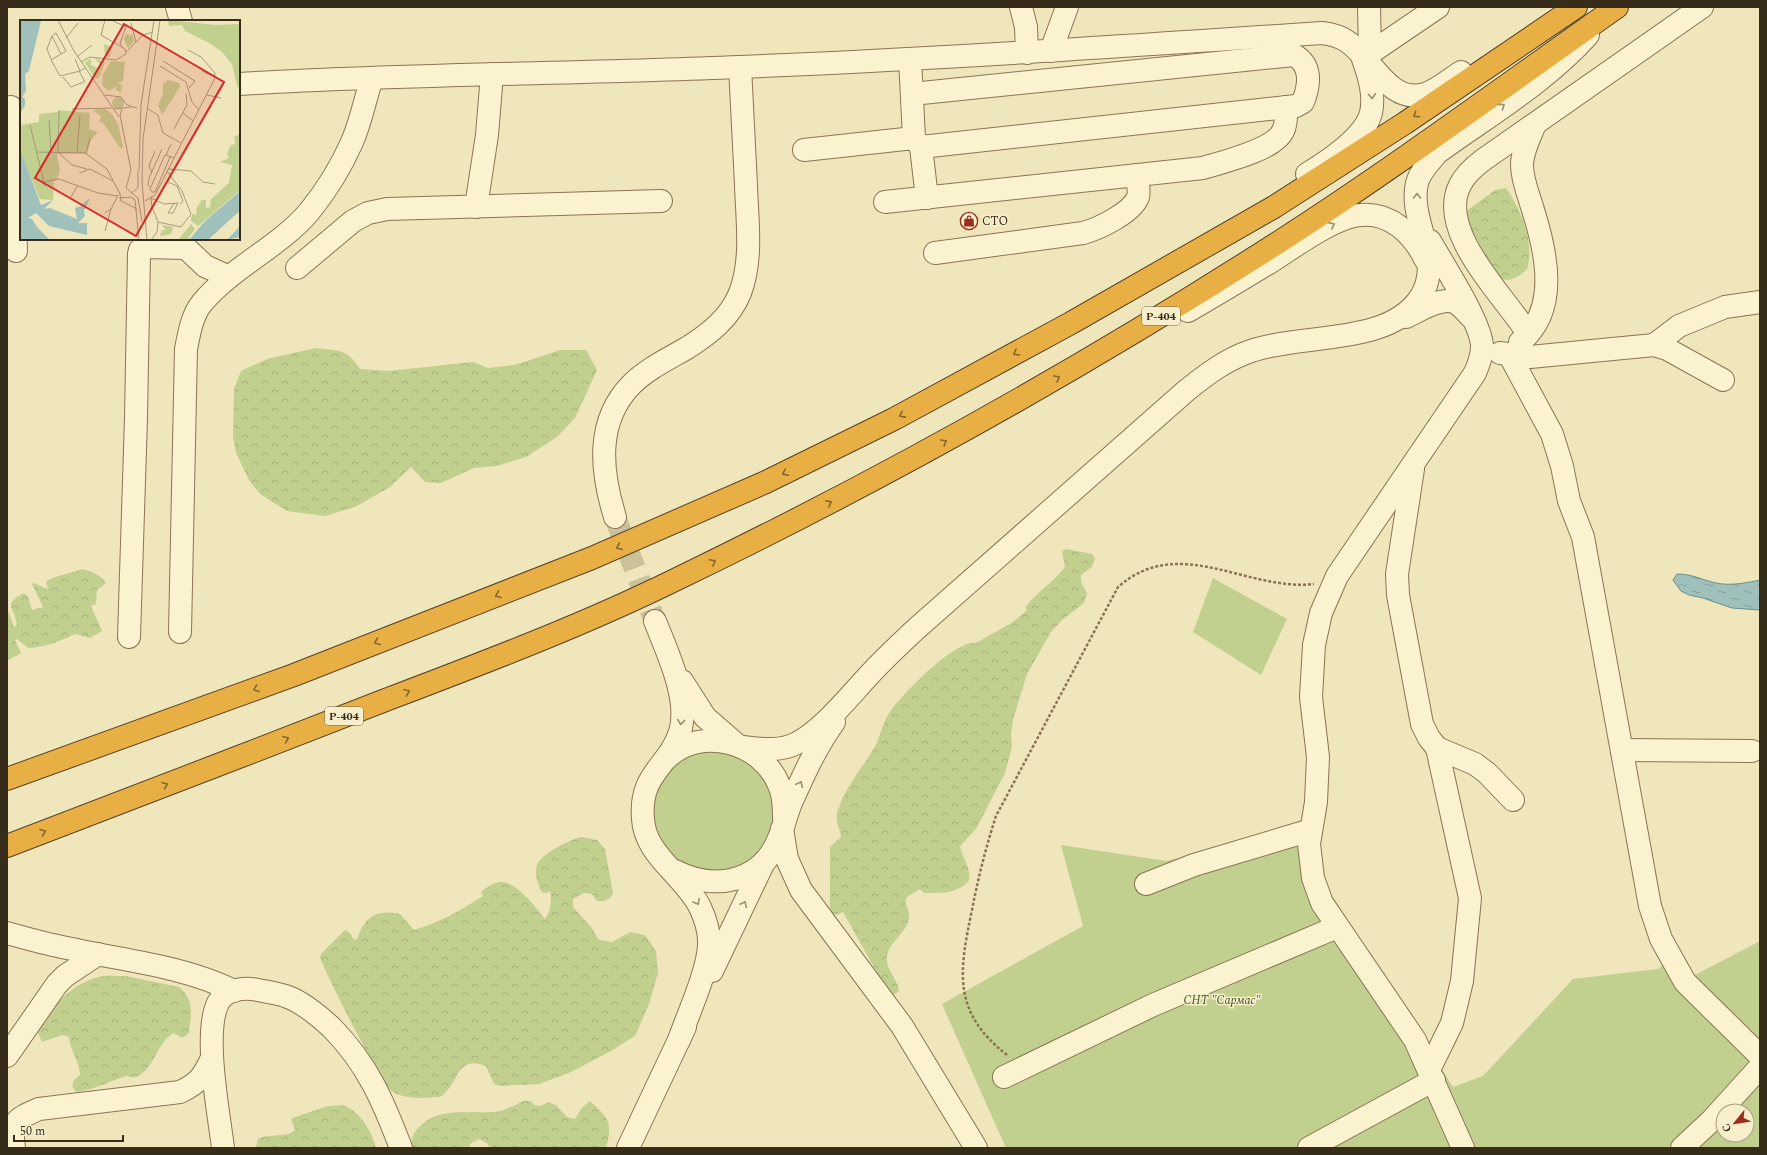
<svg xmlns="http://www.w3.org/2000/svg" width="1767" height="1155" font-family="Spectral,serif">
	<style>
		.green { fill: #c1cf8f; fill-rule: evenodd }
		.forest { fill: url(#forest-crowns) }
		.water { fill: url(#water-ripples); stroke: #678f89 }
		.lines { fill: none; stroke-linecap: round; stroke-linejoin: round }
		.minor-tunnel { stroke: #cbc19b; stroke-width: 22; stroke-dasharray: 22 11; stroke-linecap: butt }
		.minor-casing { stroke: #897554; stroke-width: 24 }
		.highway-casing { stroke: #564229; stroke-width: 24 }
		.path { stroke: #897554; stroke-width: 2.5; stroke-dasharray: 3 2; stroke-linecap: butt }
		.minor { stroke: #fbf2cf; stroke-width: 22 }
		.highway { stroke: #e8b044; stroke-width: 22 }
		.oneway { stroke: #998e74 }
		.oneway2 { stroke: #87672d }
		.labels { text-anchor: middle; stroke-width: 3; stroke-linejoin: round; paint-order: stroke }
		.shield { fill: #f7efcb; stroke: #71664f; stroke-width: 1 }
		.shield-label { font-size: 11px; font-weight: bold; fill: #372b1a }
		.poi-label { font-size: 12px; fill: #372b1a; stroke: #f7efcb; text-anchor: start }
		.park-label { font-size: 12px; font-style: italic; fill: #42551f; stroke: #f7efcb }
		.inset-road { fill: none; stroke: #a69b7b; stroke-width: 1 }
		.view { fill: #d62828; fill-opacity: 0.15; stroke: #d62828; stroke-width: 2 }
		.inset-edge { fill: none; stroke: #372b1a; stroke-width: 2 }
	</style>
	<defs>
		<pattern id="forest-crowns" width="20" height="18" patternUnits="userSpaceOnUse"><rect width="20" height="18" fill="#c1cf8f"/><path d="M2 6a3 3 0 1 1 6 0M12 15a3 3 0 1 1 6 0" fill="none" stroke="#a6b27b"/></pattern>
		<pattern id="water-ripples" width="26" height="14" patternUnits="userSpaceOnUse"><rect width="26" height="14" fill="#a0c1bb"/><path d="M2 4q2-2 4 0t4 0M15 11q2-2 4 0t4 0" fill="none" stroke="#839d97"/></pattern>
	</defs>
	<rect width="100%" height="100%" fill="#f0e6bb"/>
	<g class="green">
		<path d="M 1213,578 L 1287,619 L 1261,675 L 1193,632 Z"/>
		<circle cx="713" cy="811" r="61"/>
		<path d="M 1291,830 L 1453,1087 L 1483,1076 L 1573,979 L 1658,969 L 1674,954 L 1695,975 L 1760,941 L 1760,1148 L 1006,1148 L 942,1004 L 1083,926 L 1061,845 L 1166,861 ZM 1723,1111 L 1747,1111 L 1747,1135 L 1723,1135 Z"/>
	</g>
	<g class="forest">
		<path d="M 1506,188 C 1520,208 1534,240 1528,266 C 1527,271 1524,272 1520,275 C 1505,284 1500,280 1489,267 C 1487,264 1483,261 1482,258 C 1474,244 1470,227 1465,212 L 1495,190 Z"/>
		<path d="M 316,348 C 338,351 347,348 360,369 L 388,371 L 473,362 L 488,368 L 515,365 L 560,350 L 586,350 L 597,370 L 575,418 L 557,437 L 526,457 L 497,466 L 474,468 L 441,483 L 425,482 L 411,467 L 390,487 L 355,507 L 325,516 L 287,511 L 260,494 L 249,480 L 236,453 L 233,437 L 234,389 L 241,371 L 267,359 Z"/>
		<path d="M 1066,549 L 1092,554 L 1095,558 L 1092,567 L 1081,575 L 1081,582 L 1087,593 L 1084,603 L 1062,620 L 1051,632 L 1027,674 L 1013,720 L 1011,734 L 1012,747 L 1005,773 L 976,829 L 960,846 C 962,858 971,867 969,880 C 958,894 941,893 924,893 L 920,889 L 907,897 L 905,902 C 921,930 885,938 887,961 C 888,972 898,980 899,991 L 894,995 L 885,987 L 843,912 L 836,915 L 832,913 L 830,909 L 830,847 L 841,837 C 840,827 834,820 838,810 C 845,788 861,769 873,750 C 881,737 882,721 892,709 C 904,693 956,639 976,643 L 1013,622 L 1026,611 L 1026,606 C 1038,591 1054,582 1065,567 L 1062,551 Z"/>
		<path d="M 83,569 C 92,572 101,575 106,583 L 97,590 L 96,604 L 91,606 L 102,631 L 90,638 L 75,634 C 61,641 45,647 28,648 L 17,639 L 15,640 L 21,653 L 7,661 L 7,608 L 14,627 L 17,625 C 15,606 1,605 24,593 L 28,597 L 32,610 L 43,607 L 32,584 L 34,583 L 48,589 L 46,582 L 52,578 Z"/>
		<path d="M 581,837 L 597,840 L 605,849 L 613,893 C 610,900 604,902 597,901 L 592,894 L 584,893 L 573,899 L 573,907 L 591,927 L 599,940 L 612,942 L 630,932 L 645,935 L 656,951 L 658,973 L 649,1004 L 635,1036 L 611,1051 L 569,1073 L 539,1084 L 500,1086 L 494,1084 L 486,1066 C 455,1054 459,1086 440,1097 C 426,1098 404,1100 392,1091 C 385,1086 380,1074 375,1066 C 355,1031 336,994 320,958 L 321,954 L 345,930 L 350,933 L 354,940 L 357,939 C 366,915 376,910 400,914 L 414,930 C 439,923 461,910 483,896 L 481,892 C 487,887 495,881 503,882 C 518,884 537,908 545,919 C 551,911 552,900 550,891 L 546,893 L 542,892 C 538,886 534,872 537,865 C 542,853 569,840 581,837 Z"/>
		<path d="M 126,976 L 179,987 C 195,1000 191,1014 189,1033 L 182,1038 L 173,1033 C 171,1035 168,1037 166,1039 C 157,1049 145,1085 127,1076 C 109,1081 94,1090 76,1092 L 72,1086 L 74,1080 L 80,1075 C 80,1062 70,1051 69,1037 L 62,1035 L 42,1042 L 36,1028 C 53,1006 70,985 98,977 C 106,975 117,976 126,976 Z"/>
		<path d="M 523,1101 L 531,1101 L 534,1105 L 540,1106 L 549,1102 L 557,1106 L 567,1117 L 575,1119 L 581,1109 L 590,1101 C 609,1118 613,1123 606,1148 L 490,1148 L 487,1143 L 479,1139 L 470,1144 L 470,1148 L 413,1148 C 410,1141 412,1136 416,1131 C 434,1106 467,1114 494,1112 C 505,1111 513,1106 523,1101 Z"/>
		<path d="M 344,1105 C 361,1113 371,1130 376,1148 L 256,1148 L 258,1139 L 262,1137 L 289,1134 L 295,1130 L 291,1119 L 295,1117 L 328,1106 Z"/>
	</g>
	<path class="water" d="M 1677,574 C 1692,574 1702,580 1716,583 C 1730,586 1746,583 1760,580 L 1760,610 L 1732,608 L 1703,598 L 1689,595 L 1681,591 L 1673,580 Z"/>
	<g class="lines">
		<path class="minor-tunnel" d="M 615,517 L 655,621"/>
		<defs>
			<g id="minor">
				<path d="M 177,7 L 181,21"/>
				<path d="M 1021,7 L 1026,27 L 1027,53"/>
				<path d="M 1369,7 L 1370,53"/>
				<path d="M 1051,51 L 1067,7"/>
				<path d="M 1363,58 L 1438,7"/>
				<path d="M 910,59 L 914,138 L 921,147 L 1296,106 L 1303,102 C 1310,84 1312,65 1294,55 L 912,94"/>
				<path d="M 239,84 C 406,74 573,74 740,67 C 934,59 1128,46 1322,33 C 1331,34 1340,36 1348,42 C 1371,57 1389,105 1425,94 C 1438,90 1450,79 1461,72"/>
				<path d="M 11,107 L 16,251"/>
				<path d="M 921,147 L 927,198"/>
				<path d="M 804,150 L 914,138"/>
				<path d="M 1307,174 C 1327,162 1365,137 1371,113 C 1375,95 1369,76 1363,59"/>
				<path d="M 885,202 L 1203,168 C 1223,162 1274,150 1283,131 C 1287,123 1286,115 1286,107"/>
				<path d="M 476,207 L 487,135 L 492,74"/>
				<path d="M 1430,241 C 1443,264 1481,322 1482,346 C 1482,356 1479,364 1475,373 L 1337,576 L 1321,613 L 1314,645 L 1311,697 L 1318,757 L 1316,802 L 1309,844 L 1313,878 L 1322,903 L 1415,1040 L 1463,1148"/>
				<path d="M 935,253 L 1083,233 C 1098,229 1132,213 1138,197 C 1140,191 1137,181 1137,175"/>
				<path d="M 297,268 L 353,221 L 368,213 L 387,209 L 661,201"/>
				<path d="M 1188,311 C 1216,295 1244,278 1272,261 C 1294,247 1336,216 1361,215 C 1390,212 1413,234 1425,259"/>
				<path d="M 1406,317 C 1419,311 1440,297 1454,302 C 1461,305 1466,312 1471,317"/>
				<path d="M 1528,334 C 1505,296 1436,232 1460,185 C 1465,175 1475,166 1483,160 L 1702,7"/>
				<path d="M 1520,342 C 1560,310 1546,251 1533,210 C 1529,196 1522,180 1522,165 C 1522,151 1530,137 1535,124"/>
				<path d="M 1654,345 L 1679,326 L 1725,307 L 1760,302"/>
				<path d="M 1500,353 L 1530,357 L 1654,345 L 1667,349 L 1723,380"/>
				<path d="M 1510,356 L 1552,434 L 1562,466 L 1569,501 L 1583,537 L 1650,906 L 1661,939 L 1685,982 L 1760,1056"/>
				<path d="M 1413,469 L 1397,574 L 1398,595 L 1422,724 L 1429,738 L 1437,748 L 1475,764 L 1487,773 L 1513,800"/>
				<path d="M 615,517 C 601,472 595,421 632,384 C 647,369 668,359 687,348 C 709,334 730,318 740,293 C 753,259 747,220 746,185 C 744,146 742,106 740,67"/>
				<path d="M 655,621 C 667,652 690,699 680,732 C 669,767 639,773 643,819 C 644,840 658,856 672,871 C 682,882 693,893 700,907 C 705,918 710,932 709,945 C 708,971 688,1014 679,1040"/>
				<path d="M 180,632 L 186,349 C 189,334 192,315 202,303 C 232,267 278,248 309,212 C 326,191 341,167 352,142 C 361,122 365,99 372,78"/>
				<path d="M 129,637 L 136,418 L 139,254 L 140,250 L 145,247 L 186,248 L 205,266 L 229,277"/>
				<path d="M 682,681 L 705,717 L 736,744"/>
				<path d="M 743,747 C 761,749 780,752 797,743 C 823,730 852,693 872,672 C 886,657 901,643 916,629 L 1187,390 C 1207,374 1227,359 1251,351 C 1302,333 1388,346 1420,298 C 1445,260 1408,222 1417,183 C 1420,171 1430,162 1437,153 C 1488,116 1546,82 1588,35"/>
				<path d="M 1622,750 L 1752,751"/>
				<path d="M 667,758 C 701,725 762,742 779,785 C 784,795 784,807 784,818"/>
				<path d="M 782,829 L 787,859 L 801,890 L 902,1026 L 976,1148"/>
				<path d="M 675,871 C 714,891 762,883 779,838 C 784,827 786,815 791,803 C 803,776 816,747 834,722"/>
				<path d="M 1146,884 L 1194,865 L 1311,830"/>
				<path d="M 7,933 C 28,939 50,945 72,949 C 126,961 183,966 234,991"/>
				<path d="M 712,971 L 764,862"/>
				<path d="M 7,1056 L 57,984 L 65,976 L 98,954"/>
				<path d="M 1429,1070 L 1452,1023 L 1462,981 L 1470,898 L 1437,748"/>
				<path d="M 1004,1077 L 1153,1005 L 1337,927"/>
				<path d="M 14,1148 C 10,1121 16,1119 39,1109 L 180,1092 C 199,1083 203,1077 212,1058"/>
				<path d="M 223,1148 C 219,1114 203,1033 218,1003 C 225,989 244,987 258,990 C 267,992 278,993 288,997 C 304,1003 319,1016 332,1028 C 368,1065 383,1101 401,1148"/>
				<path d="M 628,1148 L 685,1027"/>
				<path d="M 1309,1148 L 1434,1080"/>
				<path d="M 1682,1148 L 1712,1120 L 1760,1067"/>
			</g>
			<g id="highway">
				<path d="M 7,779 L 294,675 L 592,558 L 766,482 L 894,419 L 1071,323 L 1274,207 L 1405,123 L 1576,7"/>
				<path d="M 7,846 C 132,798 258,750 383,701 C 483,663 584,625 679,578 C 886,478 1086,366 1279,242 C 1394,168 1505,86 1617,7"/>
			</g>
		</defs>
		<use href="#minor" class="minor-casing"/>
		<use href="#highway" class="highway-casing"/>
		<path class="path" d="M 1007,1055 C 952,1012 959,972 972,910 C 978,878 986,847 996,816 L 1118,587 C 1179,533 1248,592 1314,584"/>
		<use href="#minor" class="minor"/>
		<use href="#highway" class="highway"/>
	</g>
	<defs><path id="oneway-chevron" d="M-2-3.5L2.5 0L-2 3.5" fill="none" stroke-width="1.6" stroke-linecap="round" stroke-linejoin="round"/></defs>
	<g class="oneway">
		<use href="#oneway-chevron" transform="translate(1372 96) rotate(86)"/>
		<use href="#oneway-chevron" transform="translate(1502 106) rotate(-36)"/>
		<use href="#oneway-chevron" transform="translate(1417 196) rotate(-91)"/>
		<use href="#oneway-chevron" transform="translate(1332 225) rotate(-27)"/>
		<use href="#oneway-chevron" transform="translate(681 722) rotate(96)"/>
		<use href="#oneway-chevron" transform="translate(800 784) rotate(-65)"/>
		<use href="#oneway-chevron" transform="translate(697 902) rotate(60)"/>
		<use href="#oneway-chevron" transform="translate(744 904) rotate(-64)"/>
	</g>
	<g class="oneway2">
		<use href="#oneway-chevron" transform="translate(1416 115) rotate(146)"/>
		<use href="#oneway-chevron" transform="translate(1016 353) rotate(152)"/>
		<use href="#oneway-chevron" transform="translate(1057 378) rotate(-30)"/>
		<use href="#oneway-chevron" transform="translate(902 415) rotate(152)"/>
		<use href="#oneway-chevron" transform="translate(944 442) rotate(-30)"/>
		<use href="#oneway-chevron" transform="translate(785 473) rotate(154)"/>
		<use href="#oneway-chevron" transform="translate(829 503) rotate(-27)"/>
		<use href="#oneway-chevron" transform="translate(619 547) rotate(157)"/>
		<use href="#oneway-chevron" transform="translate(713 562) rotate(-27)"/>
		<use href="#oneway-chevron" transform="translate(498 595) rotate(159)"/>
		<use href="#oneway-chevron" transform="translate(377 642) rotate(158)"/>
		<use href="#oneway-chevron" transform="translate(256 689) rotate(160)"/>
		<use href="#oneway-chevron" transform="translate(407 692) rotate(-21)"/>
		<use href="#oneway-chevron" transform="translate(286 739) rotate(-21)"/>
		<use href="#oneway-chevron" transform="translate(165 785) rotate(-21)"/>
		<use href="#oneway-chevron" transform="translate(43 832) rotate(-21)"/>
	</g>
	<defs>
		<symbol id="shop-ring" viewBox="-11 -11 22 22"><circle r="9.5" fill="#f7efcb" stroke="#9b2c20" stroke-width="1.5"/><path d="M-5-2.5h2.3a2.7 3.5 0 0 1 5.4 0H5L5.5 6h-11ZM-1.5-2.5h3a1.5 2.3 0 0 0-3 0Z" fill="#9b2c20"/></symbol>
	</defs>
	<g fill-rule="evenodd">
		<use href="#shop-ring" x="959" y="211" width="20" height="20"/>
	</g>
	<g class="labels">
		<g class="shield">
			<rect x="1142" y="307" width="38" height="18" rx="3"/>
			<rect x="325" y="707" width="38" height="18" rx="3"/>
		</g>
		<g class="shield-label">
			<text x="1161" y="320">Р-404</text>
			<text x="344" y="720">Р-404</text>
		</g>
		<g class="poi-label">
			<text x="982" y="225">СТО</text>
		</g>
		<g class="park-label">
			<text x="1222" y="1004">СНТ "Сармас"</text>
		</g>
	</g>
	<g transform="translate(20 20)">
		<rect width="220" height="220" fill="#f0e6bb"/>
		<path d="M92 83a6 6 0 1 1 12 0a6 6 0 1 1-12 0ZM 38,90 L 70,93 L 69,109 L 78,112 L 71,120 L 67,133 L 37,134 L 40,150 L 37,160 L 34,161 L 33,180 L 20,179 L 0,131 L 0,105 L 19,102 L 19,94 L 38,92 Z" fill="#c1cf8f"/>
		<path d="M 148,0 L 196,5 L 220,4 L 220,68 L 217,66 L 212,44 L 202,32 L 191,24 L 165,11 L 162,5 L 149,6 ZM 112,13 L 114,21 L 108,28 L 104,19 L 106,14 L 111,16 ZM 84,24 L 92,27 L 90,37 L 85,36 ZM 71,38 L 71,45 L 78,48 L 81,45 L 74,38 L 85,42 L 79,58 L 75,58 L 65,43 ZM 91,41 L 105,42 L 103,61 L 97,63 L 102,65 L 101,72 L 96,70 L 97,66 L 89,71 L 82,65 L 83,54 ZM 148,60 L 159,63 L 160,67 L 142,95 L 138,85 L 143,74 L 143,64 ZM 84,88 L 92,94 L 98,104 L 103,127 L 101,129 L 83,103 L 79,102 L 81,96 L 73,90 ZM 220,115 L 220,170 L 178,206 L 171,201 L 171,197 L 173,194 L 176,195 L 177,187 L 182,180 L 186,180 L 186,188 L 190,187 L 191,179 L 209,163 L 212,145 L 200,142 L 209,138 L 207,134 L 210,126 L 215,124 L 214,116 ZM 171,204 L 175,209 L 167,220 L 158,220 ZM 142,205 L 153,207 L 151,214 L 140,216 L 142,210 L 146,210 Z" fill="#c1cf8f"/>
		<path d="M 0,0 L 21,1 L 9,51 L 5,54 L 6,71 L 2,77 L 5,79 L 5,85 L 0,94 ZM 0,129 L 21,185 L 33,180 L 24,189 L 30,188 L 57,199 L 55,188 L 61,186 L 70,178 L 64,191 L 65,196 L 58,203 L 67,203 L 67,215 L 29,206 L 16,193 L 8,198 L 12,199 L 17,207 L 30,220 L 0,220 ZM 220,171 L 220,191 L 214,196 L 188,220 L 169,220 L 185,201 ZM 220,206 L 220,217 L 206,220 L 208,219 Z" fill="#a0c1bb"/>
		<path class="inset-road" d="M 38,0 L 54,31 L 99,97M 91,0 L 106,7 L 100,23 L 102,27M 111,3 L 116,22M 32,16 L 41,34M 46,18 L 58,3M 106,32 L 123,15 L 133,12M 57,37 L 72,25M 31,39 L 27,29 L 32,16 L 36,13 L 46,31 L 31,40 L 40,56 L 60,51M 55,39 L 60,51 L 65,48M 143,41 L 175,61 L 169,68M 61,42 L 70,37 L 96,40 L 106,34 L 105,29 L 81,15 L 85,0M 140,46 L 166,62 L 172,82 L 179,90M 59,51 L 65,62M 182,51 L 195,57M 43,57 L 51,67 L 64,62M 85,75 L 101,77 L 107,85 L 117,88M 187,75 L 201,78M 52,89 L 92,88M 94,89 L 111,87M 102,89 L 100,95 L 111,150 L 106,168 L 118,178 L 122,201M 128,89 L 138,95 L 143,113 L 161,123M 163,93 L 173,101M 29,100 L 31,132M 10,105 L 25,167M 154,109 L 167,85 L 166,74M 16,132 L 65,133 L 87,149 L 100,174 L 101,181 L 117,189M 38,132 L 39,91M 57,132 L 60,95M 39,133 L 52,145 L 67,149M 66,134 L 70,117M 146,135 L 151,124M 150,137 L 135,172 L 132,172 L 130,169 L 145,135 L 146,135 L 154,138M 148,149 L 171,151 L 183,162 L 195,164M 119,151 L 121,85 L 134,0M 132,152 L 129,146 L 135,131M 59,153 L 70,149 L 93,161M 23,162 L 39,159 L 78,173 L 98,176M 148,162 L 157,166 L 163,181 L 160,184M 131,168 L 128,165 L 129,158 L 142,129M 111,173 L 118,168 L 118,151M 51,177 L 58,165M 99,178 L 111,177 L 115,180 L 119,220M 131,178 L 132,187 L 138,202 L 137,212 L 131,220M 131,178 L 144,184 L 158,183M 125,181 L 135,175 L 194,60 L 195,53 L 181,37 L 168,30M 154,183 L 148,193 L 153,193 L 158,183M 85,193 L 91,189 L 98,175M 138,202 L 161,207 L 171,194 L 162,171 L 147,151M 85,211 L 91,189M 127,220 L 122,162 L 123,119 L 140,0"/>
		<path class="view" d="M 104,4 L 204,62 L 116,216 L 15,158 Z"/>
		<rect width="220" height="220" class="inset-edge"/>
	</g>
	<rect width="1767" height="1155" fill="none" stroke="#372b1a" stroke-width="16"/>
	<g transform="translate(1735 1123) rotate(240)"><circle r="19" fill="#f7efcb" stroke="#aaa184"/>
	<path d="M0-3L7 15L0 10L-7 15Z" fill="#9b2c20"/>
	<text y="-6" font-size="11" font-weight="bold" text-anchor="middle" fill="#372b1a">С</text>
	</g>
	<path d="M14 1135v6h109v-6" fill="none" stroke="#372b1a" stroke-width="2"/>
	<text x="20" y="1135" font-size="12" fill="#372b1a" stroke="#f7efcb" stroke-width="3" paint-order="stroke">50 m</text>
</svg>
